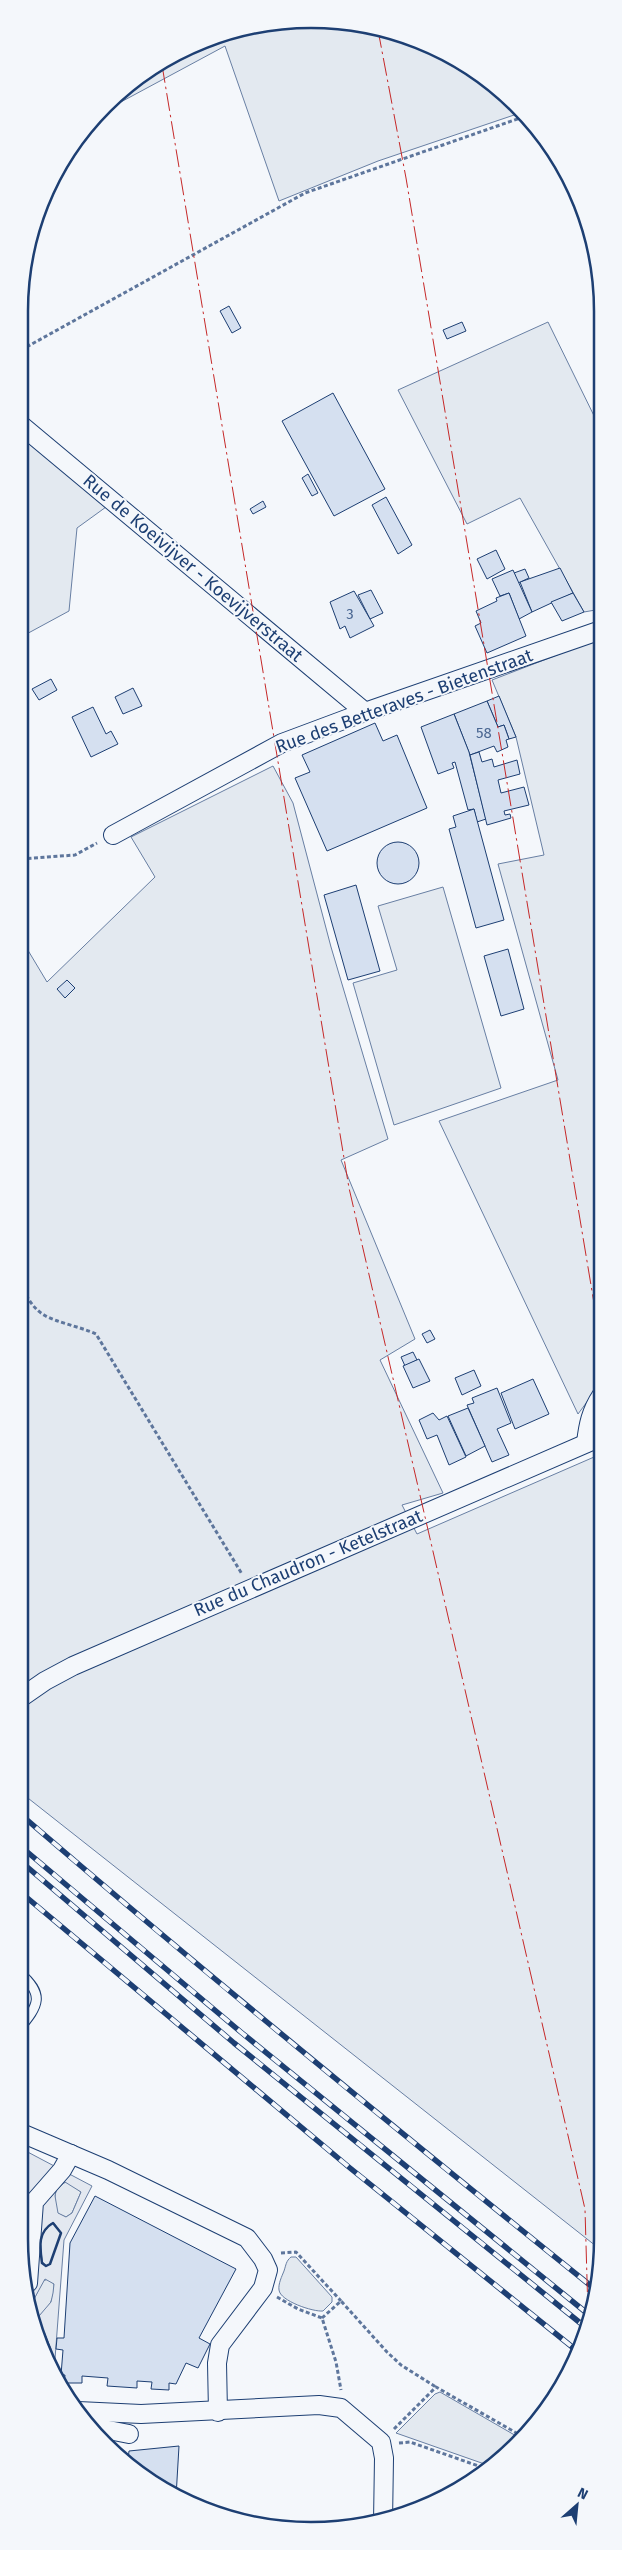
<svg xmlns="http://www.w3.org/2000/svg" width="622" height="2550" font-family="'Fira Sans',sans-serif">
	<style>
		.green { fill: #e3e9f0; stroke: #687fa3 }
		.parking { fill: #e3e8f0; stroke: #687fa3; fill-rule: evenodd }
		.building { fill: #d5e0f0; stroke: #1d3f73 }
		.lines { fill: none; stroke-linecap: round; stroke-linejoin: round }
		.lane-casing { stroke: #1d3f73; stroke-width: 11 }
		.street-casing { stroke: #1d3f73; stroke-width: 20 }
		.path { stroke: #5e769c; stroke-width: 3; stroke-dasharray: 4 2.5; stroke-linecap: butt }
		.lane { stroke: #f4f7fb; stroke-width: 9 }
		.street { stroke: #f4f7fb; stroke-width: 18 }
		.rail-casing { stroke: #1d3f73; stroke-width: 5.5 }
		.rail { stroke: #f4f7fb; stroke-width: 4; stroke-dasharray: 11; stroke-linecap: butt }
		.wall { stroke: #1d3f73; stroke-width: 2.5 }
		.power { stroke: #c62828; stroke-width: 1; stroke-dasharray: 18 4 2.5 4; stroke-linecap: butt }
		.labels { text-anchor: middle; stroke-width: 4; stroke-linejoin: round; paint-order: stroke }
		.number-label { font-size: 15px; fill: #4b6792 }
		.street-label { font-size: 18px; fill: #1d3f73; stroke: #f4f7fb }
		.rim { fill: none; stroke: #1d3f73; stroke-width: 2.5 }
	</style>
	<rect width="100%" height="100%" fill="#f4f7fb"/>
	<g class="green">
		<path d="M 349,21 L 441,49 L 518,105 L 523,112 L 378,161 L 279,201 L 225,46 L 106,110 L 133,79 L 236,29 Z"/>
		<path d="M 548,322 L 601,430 L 601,609 L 584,612 L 520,498 L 467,524 L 398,390 Z"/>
		<path d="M 21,434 L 106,507 L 77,528 L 69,611 L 21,637 Z"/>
		<path d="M 601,638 L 601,1383 L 578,1414 L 439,1121 L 558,1080 L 498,864 L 544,855 L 516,737 L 492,680 Z"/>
		<path d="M 273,766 L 293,803 L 331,947 L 388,1139 L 341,1160 L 415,1339 L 380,1360 L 443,1493 L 402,1505 L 417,1534 L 601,1454 L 601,2250 L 19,1791 L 20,937 L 47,982 L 155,877 L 131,837 Z"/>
		<path d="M 443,887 L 501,1088 L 394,1125 L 353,983 L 397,970 L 378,906 Z"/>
		<path d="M 68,2182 L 81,2192 L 72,2213 L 66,2217 L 57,2213 C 54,2202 52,2184 68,2182 Z"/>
		<path d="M 54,2223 L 61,2233 L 50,2264 L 46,2266 L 42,2261 L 40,2238 L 50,2224 Z"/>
		<path d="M 291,2257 L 296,2257 L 332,2297 L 332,2302 L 323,2311 C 313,2312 280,2301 279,2290 C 278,2284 282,2276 284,2271 C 286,2265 286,2261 291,2257 Z"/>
		<path d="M 48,2279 L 54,2284 C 55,2298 49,2308 39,2316 L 34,2313 L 34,2299 L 43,2281 Z"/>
		<path d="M 440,2392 L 518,2437 L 493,2467 L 396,2433 L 435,2394 Z"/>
	</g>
	<path class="parking" d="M 22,2149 L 92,2186 L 64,2240 L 54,2372 L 48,2362 L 48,2344 L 43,2334 L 37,2333 L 19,2239 ZM 65,2182 L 81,2192 L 72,2213 L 66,2217 L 58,2213 L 55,2196 L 56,2190 ZM 54,2223 L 61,2233 L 50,2264 L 46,2266 L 42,2263 L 40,2238 L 50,2224 ZM 45,2279 L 54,2284 L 53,2293 L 51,2302 L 39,2316 L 34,2313 L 34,2299 Z"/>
	<g class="building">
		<path d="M 229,306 L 241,328 L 232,333 L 220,311 Z"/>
		<path d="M 462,322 L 466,331 L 447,339 L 443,330 Z"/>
		<path d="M 333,393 L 385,489 L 334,516 L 282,421 Z"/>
		<path d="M 308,474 L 318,493 L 312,496 L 302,478 Z"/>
		<path d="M 386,497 L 412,545 L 398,554 L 372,505 Z"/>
		<path d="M 263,501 L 266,507 L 253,514 L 250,509 Z"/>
		<path d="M 496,550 L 505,569 L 487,579 L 477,559 Z"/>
		<path d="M 560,568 L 573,593 L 532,612 L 520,582 Z"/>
		<path d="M 525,569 L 529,578 L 518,583 L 514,573 Z"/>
		<path d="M 513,570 L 532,612 L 519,619 L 509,593 L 500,596 L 492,579 Z"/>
		<path d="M 371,590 L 383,613 L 370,619 L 358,595 Z"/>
		<path d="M 354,591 L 374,626 L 350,638 L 345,626 L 340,629 L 330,602 Z"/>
		<path d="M 509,593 L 526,636 L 487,653 L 475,626 L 481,623 L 476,611 L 497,601 L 496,598 Z"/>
		<path d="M 573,593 L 584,612 L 562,621 L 551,602 Z"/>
		<path d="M 51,679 L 57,690 L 39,700 L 32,689 Z"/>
		<path d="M 133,688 L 142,706 L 123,714 L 115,697 Z"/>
		<path d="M 499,696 L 516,737 L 509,739 L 504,725 L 498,727 L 487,701 Z"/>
		<path d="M 487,701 L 498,727 L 504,725 L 509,739 L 506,740 L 508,747 L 497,752 L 494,746 L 470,755 L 454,714 Z"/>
		<path d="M 93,707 L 106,734 L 111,731 L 118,744 L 91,757 L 72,717 Z"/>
		<path d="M 454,714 L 469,752 L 486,819 L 477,822 L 474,809 L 468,810 L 455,762 L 452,763 L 454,768 L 438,774 L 421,727 Z"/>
		<path d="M 375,723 L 383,741 L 397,735 L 427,808 L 327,851 L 295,778 L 310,772 L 302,755 Z"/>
		<path d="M 479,752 L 482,762 L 492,759 L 494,767 L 517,760 L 520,774 L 498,780 L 501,793 L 524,787 L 529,805 L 504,811 L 505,815 L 510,814 L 511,818 L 487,825 L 470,755 Z"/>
		<path d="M 474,809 L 504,920 L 476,928 L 449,829 L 456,827 L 453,816 Z"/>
		<circle cx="398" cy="863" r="21"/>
		<path d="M 356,885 L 380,971 L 348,980 L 324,895 Z"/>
		<path d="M 508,949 L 524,1009 L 501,1016 L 484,956 Z"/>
		<path d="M 67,980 L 75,988 L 65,998 L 57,989 Z"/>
		<path d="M 601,989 L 601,1005 L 596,1006 L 594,990 Z"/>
		<path d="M 430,1330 L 435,1339 L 427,1343 L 422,1334 Z"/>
		<path d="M 413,1352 L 417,1360 L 405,1366 L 401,1357 Z"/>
		<path d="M 419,1359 L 430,1381 L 413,1388 L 403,1366 Z"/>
		<path d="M 474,1370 L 481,1386 L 462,1395 L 455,1378 Z"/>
		<path d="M 533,1379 L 549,1414 L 515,1429 L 501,1393 Z"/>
		<path d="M 497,1388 L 511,1423 L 497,1429 L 509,1455 L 492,1462 L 467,1405 L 474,1403 L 472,1398 Z"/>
		<path d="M 468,1408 L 485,1446 L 466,1456 L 448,1416 Z"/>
		<path d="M 433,1413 L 439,1420 L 447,1416 L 466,1457 L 449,1465 L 437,1435 L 427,1439 L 419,1420 Z"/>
		<path d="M 95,2196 L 236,2269 L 199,2338 L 210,2344 L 198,2368 L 186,2363 L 176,2384 L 169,2383 L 169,2390 L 151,2389 L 152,2382 L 137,2381 L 137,2388 L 107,2386 L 108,2378 L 82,2376 L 82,2383 L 64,2383 L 65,2375 L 61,2375 L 63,2350 L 56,2349 L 57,2338 L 64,2338 L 70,2243 Z"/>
		<path d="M 179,2446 L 176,2497 L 128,2460 L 129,2451 Z"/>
	</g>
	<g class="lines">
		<defs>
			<path id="lane" d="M 19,2029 C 39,2005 45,1995 19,1972"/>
			<g id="street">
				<path d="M 21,425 L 365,712"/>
				<path d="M 113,835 L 282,743 L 365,712 L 601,630"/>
				<path d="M 586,1443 C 588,1425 591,1411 601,1396"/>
				<path d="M 19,1699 L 45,1681 L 73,1666 L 601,1437"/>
				<path d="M 19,2132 L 108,2170 L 247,2238 L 263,2259 L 268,2270 L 263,2288 L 220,2345 L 217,2363 L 218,2412"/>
				<path d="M 28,2283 L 34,2202 L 62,2170 L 71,2154"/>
				<path d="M 78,2411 L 141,2414 L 319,2405 L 341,2408 L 381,2442 L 384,2458 L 383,2522"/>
				<path d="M 88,2426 L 129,2434"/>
			</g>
		</defs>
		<use href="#lane" class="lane-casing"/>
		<use href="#street" class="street-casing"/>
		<g class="path">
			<path d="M 21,350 L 305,193 L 526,116"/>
			<path d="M 21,859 L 75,855 L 97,843"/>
			<path d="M 20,1284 C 26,1295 32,1308 44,1315 C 55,1322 81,1327 96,1334 L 242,1574"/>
			<path d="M 281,2253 L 296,2252 L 341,2301"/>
			<path d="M 277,2297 L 298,2309 L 322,2318 L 336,2362 L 341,2390"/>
			<path d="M 322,2318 L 341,2301 L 387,2352 L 401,2365 L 436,2387"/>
			<path d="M 394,2429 L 436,2387 L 520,2435"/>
			<path d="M 399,2443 L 410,2442 L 490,2470"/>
		</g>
		<use href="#lane" class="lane"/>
		<use href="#street" class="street"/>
		<defs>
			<g id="rail">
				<path d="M 19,1813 C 208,1976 402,2134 596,2290"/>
				<path d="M 19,1845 L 242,2033 L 588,2314"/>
				<path d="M 19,1860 L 234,2043 L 584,2326"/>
				<path d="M 19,1891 L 350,2168 L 576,2350"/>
			</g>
		</defs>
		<use href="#rail" class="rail-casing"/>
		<use href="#rail" class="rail"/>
		<g class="wall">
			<path d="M 53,2223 L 61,2233 L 50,2264 L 46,2266 L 42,2263 C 40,2248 37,2232 53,2223 Z"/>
			<path d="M 37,2333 L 44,2334 L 50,2349 L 48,2362"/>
		</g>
		<g class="power">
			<path d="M 378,30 L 406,178 L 601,1345"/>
			<path d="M 162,65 L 349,1188 L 585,2209 L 588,2314"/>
		</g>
	</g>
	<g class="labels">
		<g class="number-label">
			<text x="350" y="619">3</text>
			<text x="484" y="738">58</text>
		</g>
		<g class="street-label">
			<text transform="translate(193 568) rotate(40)" y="6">Rue de Koeivijver - Koevijverstraat</text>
			<text transform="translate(404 701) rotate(-20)" y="6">Rue des Betteraves - Bietenstraat</text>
			<text transform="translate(308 1563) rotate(-23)" y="6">Rue du Chaudron - Ketelstraat</text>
		</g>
	</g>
	<path d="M0 0H622V2550H0ZM311 28H311A283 283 0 0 1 594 311V2239A283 283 0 0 1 311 2522H311A283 283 0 0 1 28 2239V311A283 283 0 0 1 311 28Z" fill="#f4f7fb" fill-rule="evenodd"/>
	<path class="rim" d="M311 28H311A283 283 0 0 1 594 311V2239A283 283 0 0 1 311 2522H311A283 283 0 0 1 28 2239V311A283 283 0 0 1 311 28Z"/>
	<g transform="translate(577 2505) rotate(27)" stroke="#f4f7fb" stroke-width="4" paint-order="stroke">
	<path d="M0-4L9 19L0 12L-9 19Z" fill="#1d3f73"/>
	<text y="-8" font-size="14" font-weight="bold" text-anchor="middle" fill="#1d3f73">N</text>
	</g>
</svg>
